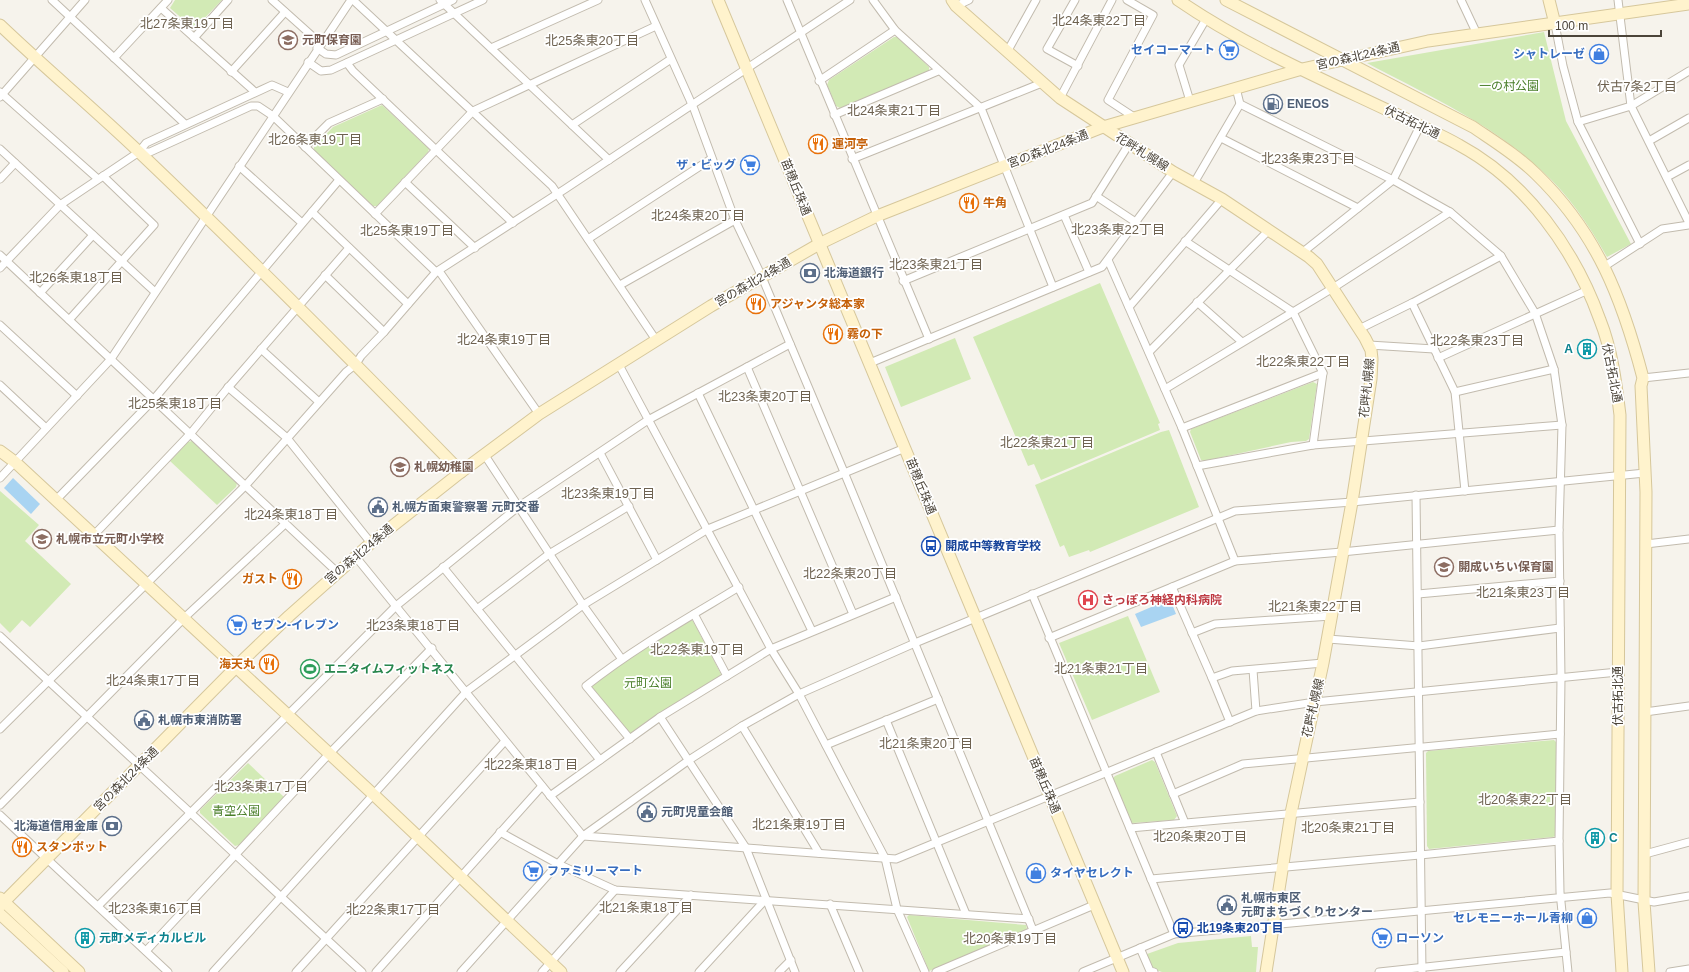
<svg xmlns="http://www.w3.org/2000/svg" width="1689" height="972" font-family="Arial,'Noto Sans JP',sans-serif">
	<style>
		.green { fill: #d2eab5 }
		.water { fill: #a9d4f2 }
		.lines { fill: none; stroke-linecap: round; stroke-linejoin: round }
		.street-casing { stroke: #c2bbae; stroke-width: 9 }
		.secondary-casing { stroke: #d6c79b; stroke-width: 13 }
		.street { stroke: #fff; stroke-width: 7 }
		.secondary { stroke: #fff3cd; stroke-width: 11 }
		.labels { text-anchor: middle; stroke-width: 3.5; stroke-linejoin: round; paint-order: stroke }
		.education-label { font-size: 12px; font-weight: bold; fill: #785e54; stroke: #fff; text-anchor: start }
		.shop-label { font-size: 12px; font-weight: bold; fill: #366cbe; stroke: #fff; text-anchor: end }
		.street-label { font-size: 12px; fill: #4b4439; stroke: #fff }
		.park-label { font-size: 12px; fill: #4a7f2a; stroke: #fff }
		.service-label { font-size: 12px; font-weight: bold; fill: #4e5e75; stroke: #fff; text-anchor: start }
		.food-label { font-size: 12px; font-weight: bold; fill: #c56008; stroke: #fff; text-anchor: start }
		.culture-label { font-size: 12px; font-weight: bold; fill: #0d838f; stroke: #fff; text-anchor: start }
		.transit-label { font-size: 12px; font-weight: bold; fill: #164399; stroke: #fff; text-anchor: start }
		.health-label { font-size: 12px; font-weight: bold; fill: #be3a42; stroke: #fff; text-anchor: start }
		.leisure-label { font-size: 12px; font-weight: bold; fill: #27864d; stroke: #fff; text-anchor: start }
		.neighbourhood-label { font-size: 13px; fill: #6e6250; stroke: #fff }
	</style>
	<rect width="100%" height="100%" fill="#f6f3ec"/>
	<g class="green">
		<path d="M 175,0 L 222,0 L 194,29 L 170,8 Z"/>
		<path d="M 1544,32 L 1566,121 L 1631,244 L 1607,257 C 1589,225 1568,194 1541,170 C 1491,123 1427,95 1367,63 Z"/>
		<path d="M 894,37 L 897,37 L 929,67 L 929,72 L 840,108 L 836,106 L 827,85 L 829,80 Z"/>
		<path d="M 382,105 L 429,149 L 428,152 L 377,206 L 373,206 L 314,150 L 314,147 L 333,127 Z"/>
		<path d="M 1100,283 L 1160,423 L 1158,424 L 1160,430 L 1041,480 L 1034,464 L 1028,466 L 973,337 Z"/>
		<path d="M 955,338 L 971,379 L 901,407 L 885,367 Z"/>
		<path d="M 1313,382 L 1317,384 L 1309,439 L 1306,441 L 1291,442 L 1204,461 L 1201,460 L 1190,432 L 1191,429 Z"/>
		<path d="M 1169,430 L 1199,507 L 1090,552 L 1089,550 L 1069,557 L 1064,545 L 1060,547 L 1035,485 L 1161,432 Z"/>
		<path d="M 192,441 L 237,483 L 236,487 L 217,505 L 170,461 L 188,442 Z"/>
		<path d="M 0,491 L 39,525 L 25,541 L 71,584 L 30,627 L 22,620 L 10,633 L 0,623 Z"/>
		<path d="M 1128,616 L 1160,692 L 1092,720 L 1059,643 Z"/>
		<path d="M 691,620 L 693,621 L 721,674 L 720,676 L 652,718 L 632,733 L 629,733 L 592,687 L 592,684 L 621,663 Z"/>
		<path d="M 1554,740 L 1556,742 L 1557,835 L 1553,837 L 1429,849 L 1427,846 L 1426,753 L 1428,751 Z"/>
		<path d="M 1152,760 L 1155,762 L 1177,816 L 1174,820 L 1133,823 L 1131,822 L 1113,778 L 1115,776 Z"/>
		<path d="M 248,763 L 284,797 L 239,845 L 235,846 L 200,813 L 200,810 Z"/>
		<path d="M 909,915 L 1026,925 L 1027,929 L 929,971 L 907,917 Z"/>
		<path d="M 1251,936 L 1252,947 L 1258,947 L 1256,972 L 1162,972 L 1153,969 L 1147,954 L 1178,943 Z"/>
	</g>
	<g class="water">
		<path d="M 13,478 L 40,504 L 31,514 L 4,488 Z"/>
		<path d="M 1170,599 L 1176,614 L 1141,627 L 1135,614 Z"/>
	</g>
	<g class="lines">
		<defs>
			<g id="street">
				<path d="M 52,0 L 185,124"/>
				<path d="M 272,0 L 320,43"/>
				<path d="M 353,0 L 552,186 L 656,340"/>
				<path d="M 440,0 L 609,160"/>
				<path d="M 645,0 L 694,109 L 735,220 L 762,277 L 844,472 L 1033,930"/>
				<path d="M 787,0 L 929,339"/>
				<path d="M 873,0 L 895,30 L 981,108 L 1053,287"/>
				<path d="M 1075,0 L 1047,49 L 1078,66"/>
				<path d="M 1127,0 L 1153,15 L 1108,100 L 1134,117"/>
				<path d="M 1461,0 L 1477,34"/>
				<path d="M 1618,0 L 1631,106 L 1689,223"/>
				<path d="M 956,6 L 969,0"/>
				<path d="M 161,8 L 255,92"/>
				<path d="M 1555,24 L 1563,66 L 1578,122 L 1640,244"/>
				<path d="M 194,38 L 228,0"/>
				<path d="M 317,48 L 326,54 L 336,55 L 453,0"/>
				<path d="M 491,48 L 598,0"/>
				<path d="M 1007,52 L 1036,0"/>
				<path d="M 114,58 L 168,0"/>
				<path d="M 308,62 L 321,71 L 331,70 L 483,0"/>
				<path d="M 347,63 L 353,71 L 513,223"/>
				<path d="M 231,72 L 285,12"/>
				<path d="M 819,81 L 895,30"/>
				<path d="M 1236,88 L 1240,104 L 1393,180 L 1450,212 L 1501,256 L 1535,313 L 1554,369 L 1562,425 L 1559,530 L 1561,678 L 1559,841 L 1560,892 L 1568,972"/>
				<path d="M 0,92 L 98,179"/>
				<path d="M 0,97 L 85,0"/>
				<path d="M 1060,98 L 1112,0"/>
				<path d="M 1190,101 L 1179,65 L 1206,19"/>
				<path d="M 834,115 L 938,71"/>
				<path d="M 1578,122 L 1631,106 L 1689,71"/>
				<path d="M 572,125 L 671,59"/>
				<path d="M 1221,138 L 1358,208"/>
				<path d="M 1649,141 L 1689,118"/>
				<path d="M 305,147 L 329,123 L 383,99"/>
				<path d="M 0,149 L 155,292"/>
				<path d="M 139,152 L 150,152 L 251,106 L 258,106 L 273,116 L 436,272"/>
				<path d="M 852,159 L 1042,83"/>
				<path d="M 239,166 L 302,223"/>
				<path d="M 1667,177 L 1689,165"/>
				<path d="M 0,179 L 15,163"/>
				<path d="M 405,182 L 475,248"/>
				<path d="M 1194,183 L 1240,104"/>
				<path d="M 1096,196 L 1137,223"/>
				<path d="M 312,212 L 408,304"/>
				<path d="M 375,214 L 473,111 L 656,26"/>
				<path d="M 1064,215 L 1089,272"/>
				<path d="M 588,239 L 711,159"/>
				<path d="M 1185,241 L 1293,312 L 1323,373 L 1313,445"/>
				<path d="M 1303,252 L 1393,180 L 1420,126"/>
				<path d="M 0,255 L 337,572"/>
				<path d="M 1108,260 L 1182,428 L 1235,561"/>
				<path d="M 1605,266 L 1662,229 L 1689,225"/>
				<path d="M 0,268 L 60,205 L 139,152 L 146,143 L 272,85 L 288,92"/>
				<path d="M 439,271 L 539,414"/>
				<path d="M 325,275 L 384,332"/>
				<path d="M 903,281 L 1092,203 L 1129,144"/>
				<path d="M 620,285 L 735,220"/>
				<path d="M 40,293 L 93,235"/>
				<path d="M 1197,302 L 1242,342"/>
				<path d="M 1412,303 L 1455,392 L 1465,491"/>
				<path d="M 1129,307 L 1222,199"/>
				<path d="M 69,320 L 154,225 L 103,176"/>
				<path d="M 0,325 L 77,396"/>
				<path d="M 1359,329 L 1412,303 L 1501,256"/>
				<path d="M 1369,345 L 1434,349"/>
				<path d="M 261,349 L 319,402"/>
				<path d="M 1149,352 L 1269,230"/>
				<path d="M 1438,358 L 1588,290"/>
				<path d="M 618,363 L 771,649 L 799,694 L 885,858 L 897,909 L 925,972"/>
				<path d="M 870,363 L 1102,267 L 1173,172"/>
				<path d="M 747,367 L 853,614"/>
				<path d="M 1643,378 L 1689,373"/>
				<path d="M 0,385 L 46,428"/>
				<path d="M 228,387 L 287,438 L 371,543"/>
				<path d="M 1165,389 L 1333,288 L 1450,212"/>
				<path d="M 1455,392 L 1554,369"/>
				<path d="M 698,393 L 812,631"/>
				<path d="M 1182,428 L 1323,373"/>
				<path d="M 600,453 L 657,560"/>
				<path d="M 484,454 L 583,605 L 621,658"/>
				<path d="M 1197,466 L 1313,445 L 1562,425"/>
				<path d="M 0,478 L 111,359 L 351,0"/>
				<path d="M 1416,495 L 1422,972"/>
				<path d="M 55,501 L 154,399 L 339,180"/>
				<path d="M 93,536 L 191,433 L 226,390 L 349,248"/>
				<path d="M 1646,544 L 1689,539"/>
				<path d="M 355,556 L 583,836 L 896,859 L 1256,711 L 1315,702 L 1618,672"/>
				<path d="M 443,567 L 600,760"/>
				<path d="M 1172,587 L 1212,678 L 1232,671 L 1323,663"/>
				<path d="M 1032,594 L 1174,934"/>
				<path d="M 1418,594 L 1560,581"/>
				<path d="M 477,609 L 549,554 L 629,506"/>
				<path d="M 694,614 L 727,676"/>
				<path d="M 1192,633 L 1215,624 L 1331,616"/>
				<path d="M 0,636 L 362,972"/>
				<path d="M 1049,638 L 1235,561 L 1342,552 L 1559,530"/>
				<path d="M 1328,639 L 1419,646 L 1560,628"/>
				<path d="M 1253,670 L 1256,711"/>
				<path d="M 1212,678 L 1230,722"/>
				<path d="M 1645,712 L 1689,706"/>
				<path d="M 660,717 L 746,848 L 795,972"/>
				<path d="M 886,720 L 966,914"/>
				<path d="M 742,726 L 819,853"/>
				<path d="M 0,729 L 246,485 L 346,372 L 356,364 L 361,356 L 384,332 L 436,272 L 565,189 L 850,0"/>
				<path d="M 630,739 L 586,686 C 634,648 686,619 739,587"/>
				<path d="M 826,745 L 938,699"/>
				<path d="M 1156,752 L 1185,823"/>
				<path d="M 1173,794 L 1243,764 L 1560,734"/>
				<path d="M 550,796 L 660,717 L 771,649 L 896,597"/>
				<path d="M 0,805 L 183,619 L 285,524"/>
				<path d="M 0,815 L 168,972"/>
				<path d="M 1130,828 L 1420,802"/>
				<path d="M 500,832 L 558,864 L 615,890 L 1029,919"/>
				<path d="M 1645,854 L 1689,842"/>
				<path d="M 1151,879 L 1420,855 L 1559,841"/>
				<path d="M 830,904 L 859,972"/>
				<path d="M 98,906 L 396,606 L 518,507 L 648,420 L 790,344"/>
				<path d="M 1140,948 L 1150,971 L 1154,972"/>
				<path d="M 146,951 L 329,754 L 432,648"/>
				<path d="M 213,972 L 467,691 L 583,605 L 708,529 L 905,448"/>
				<path d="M 296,972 L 505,741"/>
				<path d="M 376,972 L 542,786"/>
				<path d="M 461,972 L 583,836 L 689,760 L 742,726 L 799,694 L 915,643 L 1235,511 L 1352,502 L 1645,473"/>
				<path d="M 542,972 L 615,890"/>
				<path d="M 620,972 L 691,895"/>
				<path d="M 699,972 L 766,899"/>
				<path d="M 779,972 L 791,960"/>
				<path d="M 936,972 L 1094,905"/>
				<path d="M 1083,972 L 1174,934 L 1610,893 L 1654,902 L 1689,896"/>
				<path d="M 1379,972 L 1566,952"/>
				<path d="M 1670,972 L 1689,969"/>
			</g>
			<g id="secondary">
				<path d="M 718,0 L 1123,972"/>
				<path d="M 952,0 L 956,6 L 1060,98 L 1173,172 L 1222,199 L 1309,257 L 1317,264 L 1365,338 L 1371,350 L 1372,359 L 1371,379 L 1352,502 L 1323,663 L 1291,813 L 1266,972"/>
				<path d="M 1178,0 C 1246,47 1329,82 1404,118 C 1422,127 1442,135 1459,145 C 1526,181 1575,250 1600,320 C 1612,350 1616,383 1620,415 L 1617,894 L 1622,972"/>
				<path d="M 1226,0 L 1473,127 C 1495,142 1518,156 1536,174 C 1597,233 1622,298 1643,378 L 1641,386 L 1646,492 L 1644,902 L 1649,972"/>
				<path d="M 1549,0 L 1555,24"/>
				<path d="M 0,25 C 45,68 93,108 138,151 C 248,256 355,363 461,472"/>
				<path d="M 0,451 L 15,462 L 374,795 L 561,972"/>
				<path d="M 0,898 L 79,972"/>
				<path d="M 0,906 L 243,660 L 289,616 L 371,543 L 461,472 L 539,414 L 711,306 L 821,243 L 877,216 L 1103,127 L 1302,69 L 1428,41 L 1689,4"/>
				<path d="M 0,914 L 63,972"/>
			</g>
		</defs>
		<use href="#street" class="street-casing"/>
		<use href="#secondary" class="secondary-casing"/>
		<use href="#street" class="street"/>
		<use href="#secondary" class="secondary"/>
	</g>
	<defs>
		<symbol id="school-ring" viewBox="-11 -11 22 22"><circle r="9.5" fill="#fff" stroke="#8d6e63" stroke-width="1.5"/><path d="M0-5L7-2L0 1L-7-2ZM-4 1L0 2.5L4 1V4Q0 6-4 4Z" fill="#8d6e63"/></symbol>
		<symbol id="supermarket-ring" viewBox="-11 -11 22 22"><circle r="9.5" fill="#fff" stroke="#3f7fe0" stroke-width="1.5"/><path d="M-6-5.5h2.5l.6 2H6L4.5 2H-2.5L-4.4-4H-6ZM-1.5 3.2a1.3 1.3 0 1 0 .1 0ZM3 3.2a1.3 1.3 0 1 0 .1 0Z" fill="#3f7fe0"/></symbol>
		<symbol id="shop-ring" viewBox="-11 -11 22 22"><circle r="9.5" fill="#fff" stroke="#3f7fe0" stroke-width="1.5"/><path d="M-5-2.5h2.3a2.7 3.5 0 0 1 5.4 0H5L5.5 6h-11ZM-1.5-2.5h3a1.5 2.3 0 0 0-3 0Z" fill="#3f7fe0"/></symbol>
		<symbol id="fuel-ring" viewBox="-11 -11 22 22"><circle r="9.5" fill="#fff" stroke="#5c6f8a" stroke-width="1.5"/><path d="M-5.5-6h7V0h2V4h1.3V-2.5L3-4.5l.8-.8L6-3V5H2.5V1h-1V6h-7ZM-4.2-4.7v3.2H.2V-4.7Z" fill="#5c6f8a"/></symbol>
		<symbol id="restaurant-ring" viewBox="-11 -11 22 22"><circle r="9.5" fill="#fff" stroke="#e8710a" stroke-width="1.5"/><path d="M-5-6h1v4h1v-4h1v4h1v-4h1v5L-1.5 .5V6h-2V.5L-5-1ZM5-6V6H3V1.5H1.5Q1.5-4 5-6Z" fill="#e8710a"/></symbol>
		<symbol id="bank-ring" viewBox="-11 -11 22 22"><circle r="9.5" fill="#fff" stroke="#5c6f8a" stroke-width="1.5"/><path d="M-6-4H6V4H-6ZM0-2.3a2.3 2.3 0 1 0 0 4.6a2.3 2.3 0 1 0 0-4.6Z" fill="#5c6f8a"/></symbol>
		<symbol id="building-ring" viewBox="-11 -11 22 22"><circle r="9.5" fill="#fff" stroke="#0f9aa8" stroke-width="1.5"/><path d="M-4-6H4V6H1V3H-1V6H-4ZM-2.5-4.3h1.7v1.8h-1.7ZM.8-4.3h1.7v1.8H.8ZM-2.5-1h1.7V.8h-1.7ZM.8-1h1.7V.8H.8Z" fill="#0f9aa8"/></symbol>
		<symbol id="civic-ring" viewBox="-11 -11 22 22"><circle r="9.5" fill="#fff" stroke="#5c6f8a" stroke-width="1.5"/><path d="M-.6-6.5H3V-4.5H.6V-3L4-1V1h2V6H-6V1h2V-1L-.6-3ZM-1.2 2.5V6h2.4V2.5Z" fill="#5c6f8a"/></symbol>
		<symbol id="bus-ring" viewBox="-11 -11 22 22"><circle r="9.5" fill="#fff" stroke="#1a4fb4" stroke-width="1.5"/><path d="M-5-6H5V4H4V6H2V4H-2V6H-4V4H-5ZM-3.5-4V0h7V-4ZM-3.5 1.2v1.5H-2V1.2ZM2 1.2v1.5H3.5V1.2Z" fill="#1a4fb4"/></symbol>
		<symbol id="hospital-ring" viewBox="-11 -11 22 22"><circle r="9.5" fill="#fff" stroke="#e0444e" stroke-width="1.5"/><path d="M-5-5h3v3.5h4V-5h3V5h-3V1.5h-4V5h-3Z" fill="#e0444e"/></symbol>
		<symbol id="stadium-ring" viewBox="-11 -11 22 22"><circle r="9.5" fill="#fff" stroke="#2e9e5b" stroke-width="1.5"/><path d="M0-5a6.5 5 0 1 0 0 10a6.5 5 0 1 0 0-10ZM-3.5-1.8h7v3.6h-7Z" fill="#2e9e5b"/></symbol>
	</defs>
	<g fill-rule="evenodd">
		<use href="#school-ring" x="277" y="29" width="22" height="22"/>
		<use href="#supermarket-ring" x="1218" y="39" width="22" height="22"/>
		<use href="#shop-ring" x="1588" y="43" width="22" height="22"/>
		<use href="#fuel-ring" x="1262" y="93" width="22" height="22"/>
		<use href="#restaurant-ring" x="807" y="133" width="22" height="22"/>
		<use href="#supermarket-ring" x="739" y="154" width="22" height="22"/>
		<use href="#restaurant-ring" x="958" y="192" width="22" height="22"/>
		<use href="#bank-ring" x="799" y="262" width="22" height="22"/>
		<use href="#restaurant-ring" x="745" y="293" width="22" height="22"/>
		<use href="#restaurant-ring" x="822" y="323" width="22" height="22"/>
		<use href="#building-ring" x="1576" y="338" width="22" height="22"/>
		<use href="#school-ring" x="389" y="456" width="22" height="22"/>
		<use href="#civic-ring" x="367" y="496" width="22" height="22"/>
		<use href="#school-ring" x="31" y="528" width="22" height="22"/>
		<use href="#bus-ring" x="920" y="535" width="22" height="22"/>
		<use href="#school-ring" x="1433" y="556" width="22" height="22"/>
		<use href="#restaurant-ring" x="281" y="568" width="22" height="22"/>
		<use href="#hospital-ring" x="1077" y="589" width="22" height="22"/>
		<use href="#supermarket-ring" x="226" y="614" width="22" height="22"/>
		<use href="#restaurant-ring" x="258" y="653" width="22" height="22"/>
		<use href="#stadium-ring" x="299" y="658" width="22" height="22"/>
		<use href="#civic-ring" x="133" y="709" width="22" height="22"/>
		<use href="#civic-ring" x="636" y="801" width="22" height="22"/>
		<use href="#bank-ring" x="101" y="815" width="22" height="22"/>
		<use href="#building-ring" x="1584" y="827" width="22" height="22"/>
		<use href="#restaurant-ring" x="11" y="836" width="22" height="22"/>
		<use href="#supermarket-ring" x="522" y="860" width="22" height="22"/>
		<use href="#shop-ring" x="1025" y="862" width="22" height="22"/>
		<use href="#civic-ring" x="1216" y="894" width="22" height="22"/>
		<use href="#shop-ring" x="1576" y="907" width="22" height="22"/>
		<use href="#bus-ring" x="1172" y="917" width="22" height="22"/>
		<use href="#building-ring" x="74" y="927" width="22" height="22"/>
		<use href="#supermarket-ring" x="1371" y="927" width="22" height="22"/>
	</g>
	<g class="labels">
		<g class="education-label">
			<text x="302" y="44">元町保育園</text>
			<text x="414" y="471">札幌幼稚園</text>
			<text x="56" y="543">札幌市立元町小学校</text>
			<text x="1458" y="571">開成いちい保育園</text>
		</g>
		<g class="shop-label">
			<text x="1215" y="54">セイコーマート</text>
			<text x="1585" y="58">シャトレーゼ</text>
			<text x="736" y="169">ザ・ビッグ</text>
			<text x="251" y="629" text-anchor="start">セブン-イレブン</text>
			<text x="547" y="875" text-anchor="start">ファミリーマート</text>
			<text x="1050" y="877" text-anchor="start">タイヤセレクト</text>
			<text x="1573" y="922">セレモニーホール青柳</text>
			<text x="1396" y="942" text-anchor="start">ローソン</text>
		</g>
		<g class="street-label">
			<text transform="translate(1358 56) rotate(-13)" y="4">宮の森北24条通</text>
			<text transform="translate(1412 122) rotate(26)" y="4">伏古拓北通</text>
			<text transform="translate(1048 149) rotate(-21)" y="4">宮の森北24条通</text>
			<text transform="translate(1142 152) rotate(32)" y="4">花畔札幌線</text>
			<text transform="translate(796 187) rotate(68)" y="4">苗穂丘珠通</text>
			<text transform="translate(753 282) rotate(-30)" y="4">宮の森北24条通</text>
			<text transform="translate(1612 373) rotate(79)" y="4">伏古拓北通</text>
			<text transform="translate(1367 388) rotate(-84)" y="4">花畔札幌線</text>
			<text transform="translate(921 486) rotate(68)" y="4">苗穂丘珠通</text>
			<text transform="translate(359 554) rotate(-40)" y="4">宮の森北24条通</text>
			<text transform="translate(1618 696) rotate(-90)" y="4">伏古拓北通</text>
			<text transform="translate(1313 708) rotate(-77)" y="4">花畔札幌線</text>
			<text transform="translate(126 779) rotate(-45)" y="4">宮の森北24条通</text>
			<text transform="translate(1045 785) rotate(67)" y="4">苗穂丘珠通</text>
		</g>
		<g class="park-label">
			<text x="1509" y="90">一の村公園</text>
			<text x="648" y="687">元町公園</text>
			<text x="236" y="815">青空公園</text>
		</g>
		<g class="service-label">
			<text x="1287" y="108">ENEOS</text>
			<text x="824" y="277">北海道銀行</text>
			<text x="392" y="511">札幌方面東警察署 元町交番</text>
			<text x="158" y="724">札幌市東消防署</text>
			<text x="661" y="816">元町児童会館</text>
			<text x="98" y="830" text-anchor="end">北海道信用金庫</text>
			<text x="1241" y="902">札幌市東区<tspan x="1241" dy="14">元町まちづくりセンター</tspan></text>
		</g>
		<g class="food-label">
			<text x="832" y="148">運河亭</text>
			<text x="983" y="207">牛角</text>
			<text x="770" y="308">アジャンタ総本家</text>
			<text x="847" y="338">霧の下</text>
			<text x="278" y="583" text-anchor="end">ガスト</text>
			<text x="255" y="668" text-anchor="end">海天丸</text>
			<text x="36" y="851">スタンポット</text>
		</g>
		<g class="culture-label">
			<text x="1573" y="353" text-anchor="end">A</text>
			<text x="1609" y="842">C</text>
			<text x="99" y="942">元町メディカルビル</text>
		</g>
		<g class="transit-label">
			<text x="945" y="550">開成中等教育学校</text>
			<text x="1197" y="932">北19条東20丁目</text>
		</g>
		<g class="health-label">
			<text x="1102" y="604">さっぽろ神経内科病院</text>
		</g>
		<g class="leisure-label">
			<text x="324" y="673">エニタイムフィットネス</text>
		</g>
		<g class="neighbourhood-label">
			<text x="1099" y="25">北24条東22丁目</text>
			<text x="187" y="28">北27条東19丁目</text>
			<text x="592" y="45">北25条東20丁目</text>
			<text x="1637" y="91">伏古7条2丁目</text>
			<text x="894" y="115">北24条東21丁目</text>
			<text x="315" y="144">北26条東19丁目</text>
			<text x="1308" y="163">北23条東23丁目</text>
			<text x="698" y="220">北24条東20丁目</text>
			<text x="1118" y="234">北23条東22丁目</text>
			<text x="407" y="235">北25条東19丁目</text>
			<text x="936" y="269">北23条東21丁目</text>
			<text x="76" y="282">北26条東18丁目</text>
			<text x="504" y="344">北24条東19丁目</text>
			<text x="1477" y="345">北22条東23丁目</text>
			<text x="1303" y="366">北22条東22丁目</text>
			<text x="765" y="401">北23条東20丁目</text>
			<text x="175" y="408">北25条東18丁目</text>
			<text x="1047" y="447">北22条東21丁目</text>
			<text x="608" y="498">北23条東19丁目</text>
			<text x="291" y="519">北24条東18丁目</text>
			<text x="850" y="578">北22条東20丁目</text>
			<text x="1523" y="597">北21条東23丁目</text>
			<text x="1315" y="611">北21条東22丁目</text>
			<text x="413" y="630">北23条東18丁目</text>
			<text x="697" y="654">北22条東19丁目</text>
			<text x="1101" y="673">北21条東21丁目</text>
			<text x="153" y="685">北24条東17丁目</text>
			<text x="926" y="748">北21条東20丁目</text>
			<text x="531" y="769">北22条東18丁目</text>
			<text x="261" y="791">北23条東17丁目</text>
			<text x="1525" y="804">北20条東22丁目</text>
			<text x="799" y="829">北21条東19丁目</text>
			<text x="1348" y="832">北20条東21丁目</text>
			<text x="1200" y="841">北20条東20丁目</text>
			<text x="646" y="912">北21条東18丁目</text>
			<text x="155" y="913">北23条東16丁目</text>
			<text x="393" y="914">北22条東17丁目</text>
			<text x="1010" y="943">北20条東19丁目</text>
		</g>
	</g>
	<path d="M1549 30v6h112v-6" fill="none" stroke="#4b4439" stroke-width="2"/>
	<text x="1555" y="30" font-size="12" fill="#4b4439" stroke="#ffffff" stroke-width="3" paint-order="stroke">100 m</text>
</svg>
